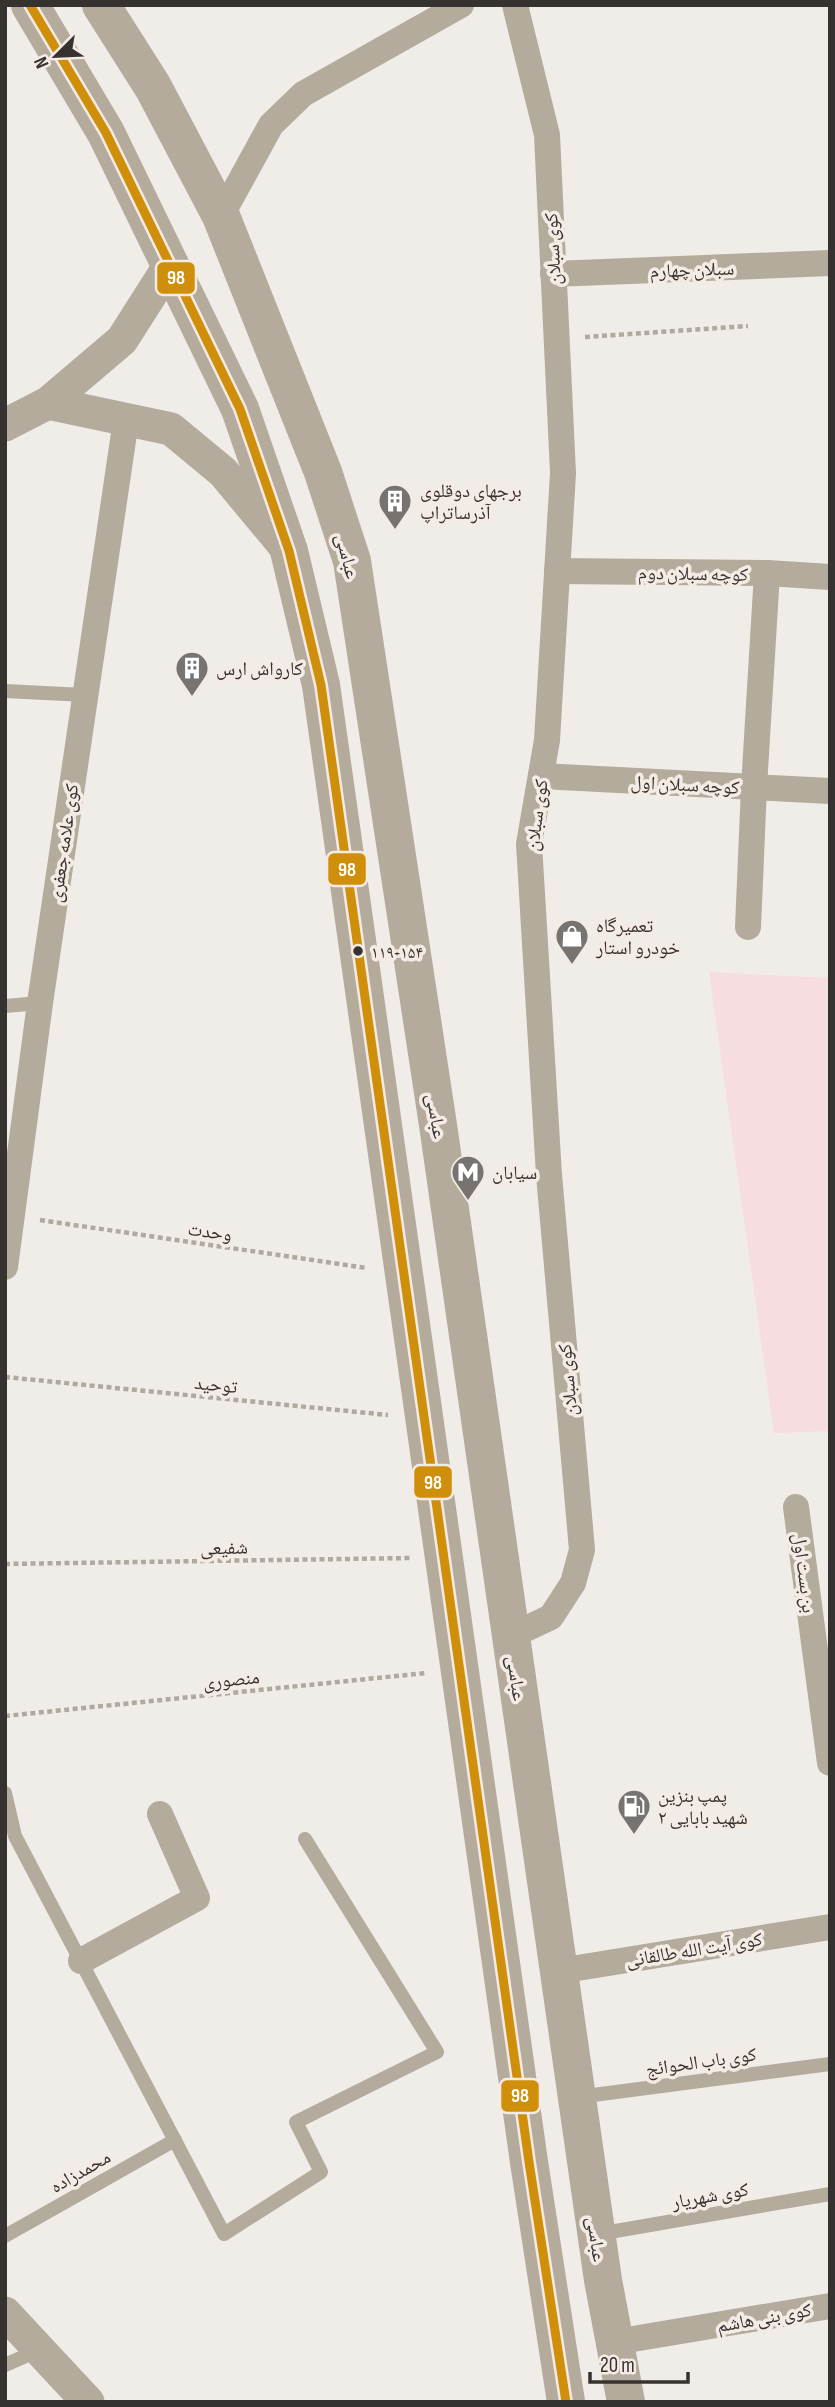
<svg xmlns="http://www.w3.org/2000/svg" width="835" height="2407" font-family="'Sofia Sans Condensed','Noto Naskh Arabic',sans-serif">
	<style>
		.green { fill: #f7dddf }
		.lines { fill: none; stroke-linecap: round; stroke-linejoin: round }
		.path { stroke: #afa9a0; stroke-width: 4.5; stroke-dasharray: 5 3.5; stroke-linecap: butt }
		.service { stroke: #b3ab9c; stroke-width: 14 }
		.minor { stroke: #b3ab9c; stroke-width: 26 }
		.tertiary { stroke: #b3ab9c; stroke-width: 33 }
		.primary { stroke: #b4ab9d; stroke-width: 38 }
		.bus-1-casing { stroke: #f4ebe5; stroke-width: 14 }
		.bus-1 { stroke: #d08f0a; stroke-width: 9 }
		.bus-dot { fill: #353230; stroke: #f4ebe5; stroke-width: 2.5 }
		.labels { text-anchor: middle; stroke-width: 7; stroke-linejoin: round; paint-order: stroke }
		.bus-label { font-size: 17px; fill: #353230; stroke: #f4ebe5; text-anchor: start }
		.street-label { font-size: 19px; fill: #353230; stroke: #f4ebe5 }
		.poi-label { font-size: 19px; fill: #353230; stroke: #f4ebe5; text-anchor: start }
		.line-badge { stroke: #f4ebe5; stroke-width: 2.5 }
		.badge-label { font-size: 19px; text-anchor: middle; font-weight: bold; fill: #fff }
	</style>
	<rect width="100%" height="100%" fill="#f0ece8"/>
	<path class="green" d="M 709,972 L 830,978 L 830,1431 L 774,1433 Z"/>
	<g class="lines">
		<g class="path">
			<path d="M 585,337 L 748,326"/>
			<path d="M 40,1220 L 367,1268"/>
			<path d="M 5,1377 L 388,1415"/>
			<path d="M 5,1564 L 410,1558"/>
			<path d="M 5,1716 L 426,1673"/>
		</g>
		<g class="service">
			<path d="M 5,691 L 85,695"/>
			<path d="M 5,1006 L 40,1003"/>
			<path d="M 5,1793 L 15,1836 L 224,2234 L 321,2172 L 296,2122 L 437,2052 L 305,1839"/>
			<path d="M 578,2097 L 830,2064"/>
			<path d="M 598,2234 L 830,2194"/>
			<path d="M 5,2236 L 175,2140"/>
			<path d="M 5,2365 L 39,2350"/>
		</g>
		<g class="minor">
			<path d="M 221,216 L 271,125 L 303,94 L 461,5"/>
			<path d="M 553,274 L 830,263"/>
			<path d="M 557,571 L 767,573 L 830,577"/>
			<path d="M 541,776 L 830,791"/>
			<path d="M 748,927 L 754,787 L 767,573"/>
			<path d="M 5,1267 L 40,1003 L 126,420"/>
			<path d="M 796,1507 L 830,1763"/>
			<path d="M 511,1636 L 551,1617 L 573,1583 L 582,1550 L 549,1175 L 529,844 L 547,740 L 563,473 L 547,135 L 515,5"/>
			<path d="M 81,1961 L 197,1898 L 160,1814"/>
			<path d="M 559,1971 L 830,1927"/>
			<path d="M 615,2342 L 830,2306"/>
		</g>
		<g class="tertiary">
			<path d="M 48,403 L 171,429 L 223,472 L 282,543"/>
			<path d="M 5,425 L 48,403 L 122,340 L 171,263"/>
			<path d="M 5,2313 L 88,2402"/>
		</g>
		<g class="primary">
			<path d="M 30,5 L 106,133 L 240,409 L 289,551 L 321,685 L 529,2162 L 566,2402"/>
			<path d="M 101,5 L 153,87 L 221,216 L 323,472 L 352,561 L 438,1125 L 603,2280 L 626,2402"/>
		</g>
		<defs>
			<path id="bus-1" d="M 30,5 L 106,133 L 240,409 L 289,551 L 321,685 L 529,2162 L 566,2402"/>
		</defs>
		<use href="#bus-1" class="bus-1-casing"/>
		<use href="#bus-1" class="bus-1"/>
	</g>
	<defs>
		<symbol id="building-pin" viewBox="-11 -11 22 30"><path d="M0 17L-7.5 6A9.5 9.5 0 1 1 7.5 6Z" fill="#767370" stroke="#f4ebe5"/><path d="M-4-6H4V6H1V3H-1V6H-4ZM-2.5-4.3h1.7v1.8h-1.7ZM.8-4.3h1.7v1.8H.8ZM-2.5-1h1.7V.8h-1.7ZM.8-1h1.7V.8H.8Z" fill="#fff"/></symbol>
		<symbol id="shop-pin" viewBox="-11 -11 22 30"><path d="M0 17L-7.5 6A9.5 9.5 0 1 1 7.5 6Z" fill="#767370" stroke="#f4ebe5"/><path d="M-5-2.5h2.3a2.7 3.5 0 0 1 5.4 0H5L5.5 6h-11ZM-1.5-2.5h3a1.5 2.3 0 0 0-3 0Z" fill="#fff"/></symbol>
		<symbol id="metro-pin" viewBox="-11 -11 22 30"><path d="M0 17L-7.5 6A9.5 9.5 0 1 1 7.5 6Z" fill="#767370" stroke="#f4ebe5"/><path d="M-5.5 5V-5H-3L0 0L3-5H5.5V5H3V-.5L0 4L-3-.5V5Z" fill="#fff"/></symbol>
		<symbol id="fuel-pin" viewBox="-11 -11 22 30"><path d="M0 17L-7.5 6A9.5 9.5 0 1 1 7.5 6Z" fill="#767370" stroke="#f4ebe5"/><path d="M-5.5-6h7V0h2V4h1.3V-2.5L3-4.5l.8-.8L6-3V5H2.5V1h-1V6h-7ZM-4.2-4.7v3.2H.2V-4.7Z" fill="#fff"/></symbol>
	</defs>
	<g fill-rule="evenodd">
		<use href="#building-pin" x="376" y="482" width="38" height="52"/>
		<use href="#building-pin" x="173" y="649" width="38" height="52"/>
		<use href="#shop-pin" x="553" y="917" width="38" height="52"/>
		<use href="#metro-pin" x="449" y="1153" width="38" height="52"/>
		<use href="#fuel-pin" x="615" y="1787" width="38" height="52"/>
	</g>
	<circle class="bus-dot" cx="358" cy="951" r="6"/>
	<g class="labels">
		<g class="bus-label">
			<text x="371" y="958">۱۱۹-۱۵۴</text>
		</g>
		<g class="street-label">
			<text transform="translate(552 249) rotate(-93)" y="7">کوی سبلان</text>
			<text transform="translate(692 269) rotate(-2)" y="7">سبلان چهارم</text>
			<text transform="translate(348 556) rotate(76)" y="7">عباسى</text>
			<text transform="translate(693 573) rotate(1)" y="7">کوچه سبلان دوم</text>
			<text transform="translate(685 784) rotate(3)" y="7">کوچه سبلان اول</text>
			<text transform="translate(536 815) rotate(-82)" y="7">کوی سبلان</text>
			<text transform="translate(63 843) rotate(-82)" y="7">کوی علامه جعفری</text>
			<text transform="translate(437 1116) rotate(81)" y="7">عباسى</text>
			<text transform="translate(210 1231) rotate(8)" y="7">وحدت</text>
			<text transform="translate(567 1380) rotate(-95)" y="7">کوی سبلان</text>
			<text transform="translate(216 1384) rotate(6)" y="7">توحید</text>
			<text transform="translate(224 1547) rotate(-1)" y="7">شفیعی</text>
			<text transform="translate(805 1573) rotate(83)" y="7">بن بست اول</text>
			<text transform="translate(517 1678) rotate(82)" y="7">عباسى</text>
			<text transform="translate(231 1679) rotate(-6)" y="7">منصوری</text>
			<text transform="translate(694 1949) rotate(-9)" y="7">کوی آیت الله طالقانی</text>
			<text transform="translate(701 2061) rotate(-8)" y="7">کوی باب الحوائج</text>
			<text transform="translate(80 2171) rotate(-30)" y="7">محمدزاده</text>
			<text transform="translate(710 2195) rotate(-10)" y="7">کوی شهریار</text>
			<text transform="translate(597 2239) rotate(82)" y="7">عباسى</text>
			<text transform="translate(764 2317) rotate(-10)" y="7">کوی بنی هاشم</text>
		</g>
		<g class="poi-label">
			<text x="420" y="497">برجهای دوقلوی<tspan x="420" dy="22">آذرساتراپ</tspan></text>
			<text x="216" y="675">کارواش ارس</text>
			<text x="596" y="932">تعمیرگاه<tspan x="596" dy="22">خودرو استار</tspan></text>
			<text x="492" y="1179">سیابان</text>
			<text x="658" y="1802">پمپ بنزین<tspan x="658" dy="22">شهید بابایی ۲</tspan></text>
		</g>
	</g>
	<g class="line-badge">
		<rect x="156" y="261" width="40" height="34" rx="7" fill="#d08f0a"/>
		<rect x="327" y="852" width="40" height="34" rx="7" fill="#d08f0a"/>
		<rect x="413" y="1465" width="40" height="34" rx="7" fill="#d08f0a"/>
		<rect x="500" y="2079" width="40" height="34" rx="7" fill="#d08f0a"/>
	</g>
	<g class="badge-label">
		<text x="176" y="284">98</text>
		<text x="347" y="876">98</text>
		<text x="433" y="1489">98</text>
		<text x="520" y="2102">98</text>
	</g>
	<rect width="835" height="2407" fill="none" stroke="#353230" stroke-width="14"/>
	<g transform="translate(56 56) rotate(246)" stroke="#f4ebe5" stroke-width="5" paint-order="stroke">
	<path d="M0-5L12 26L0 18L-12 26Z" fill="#353230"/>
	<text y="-10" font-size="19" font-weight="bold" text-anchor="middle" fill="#353230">N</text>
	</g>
	<path d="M590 2372v10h98v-10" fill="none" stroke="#353230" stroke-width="3.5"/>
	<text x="600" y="2372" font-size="21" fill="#353230" stroke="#f4ebe5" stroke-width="5" paint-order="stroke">20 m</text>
</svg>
